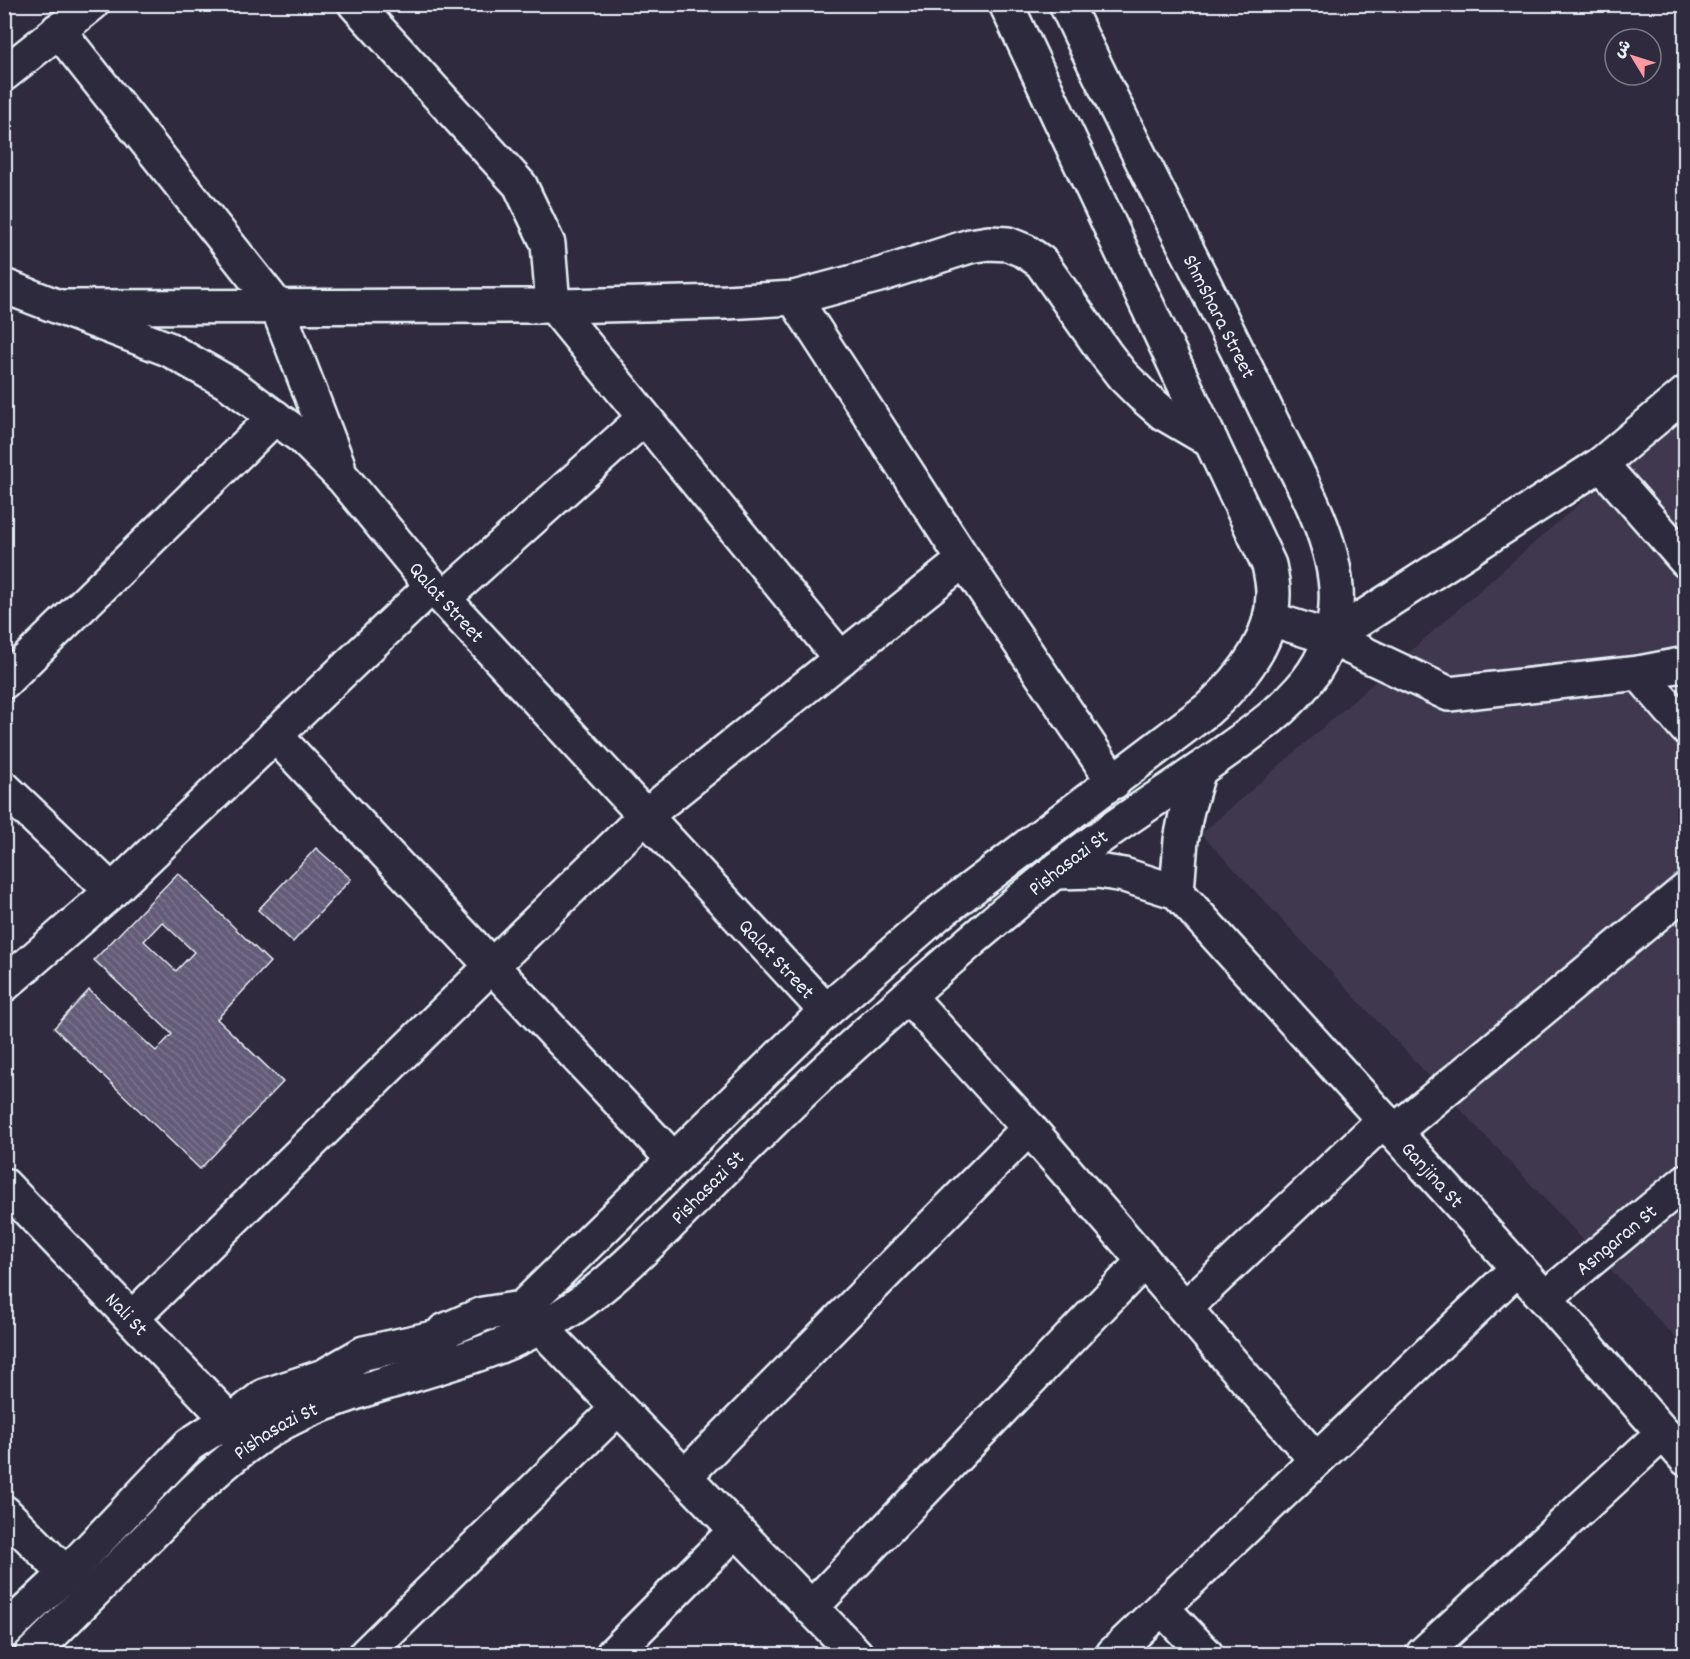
<svg xmlns="http://www.w3.org/2000/svg" width="1690" height="1659" font-family="Dekko,'Playpen Sans Arabic',sans-serif">
	<style>
		.built { fill: #3f394f }
		.building { fill: url(#building-back-hatch); stroke: #e8f1f8; stroke-width: 1.5; fill-rule: evenodd }
		.lines { fill: none; stroke-linecap: round; stroke-linejoin: round }
		.minor-casing { stroke: #e8f1f8; stroke-width: 38 }
		.major-casing { stroke: #e8f1f8; stroke-width: 38 }
		.minor { stroke: #2f2a3d; stroke-width: 33 }
		.major { stroke: #2f2a3d; stroke-width: 33 }
		.labels { text-anchor: middle; stroke-width: 6; stroke-linejoin: round; paint-order: stroke }
		.street-label { font-size: 21px; fill: #e8f1f8; stroke: #2f2a3d }
	</style>
	<defs>
		<pattern id="building-back-hatch" width="6" height="6" patternUnits="userSpaceOnUse" patternTransform="scale(1.5)"><rect width="6" height="6" fill="#645b78"/><path d="M-1 5l2 2M0 0l6 6M5-1l2 2" fill="none" stroke="#7a738c"/></pattern>
	</defs>
	<rect width="100%" height="100%" fill="#2f2a3d"/>
	<filter id="ink" filterUnits="userSpaceOnUse"><feTurbulence type="fractalNoise" baseFrequency=".0167" numOctaves="2"/><feDisplacementMap in="SourceGraphic" scale="12" xChannelSelector="R" yChannelSelector="G"/><feConvolveMatrix kernelMatrix="1 2 1 2 8 2 1 2 1" color-interpolation-filters="sRGB"/></filter>
	<g filter="url(#ink)">
		<path class="built" d="M 1685,411 L 1685,1348 L 1201,834 Z"/>
		<g class="building">
			<path d="M 316,848 L 351,879 L 293,942 L 258,910 Z"/>
			<path d="M 178,873 L 270,962 L 217,1019 L 283,1082 L 200,1169 L 54,1028 L 89,990 L 156,1051 L 172,1034 L 94,960 ZM 162,922 L 194,952 L 176,971 L 144,941 Z"/>
		</g>
		<g class="lines">
			<defs>
				<g id="minor">
					<path d="M 355,4 L 520,185 L 548,244 L 553,305 L 841,659"/>
					<path d="M 58,30 L 277,306 L 338,465"/>
					<path d="M 4,74 L 92,4"/>
					<path id="s1" d="M 4,286 L 168,349 L 230,384 L 303,438 L 343,478 L 432,586 L 826,1011"/>
					<path d="M 794,298 L 964,560 L 1114,782"/>
					<path d="M 60,307 L 561,306 L 726,302 L 794,298 L 883,274 L 970,246 L 989,243 L 1008,244 L 1025,251 L 1041,262 L 1105,353 L 1122,375 L 1142,395 L 1163,413 L 1211,441"/>
					<path d="M 1601,464 L 1686,561"/>
					<path d="M 444,598 L 644,418"/>
					<path d="M 1331,638 L 1601,464 L 1686,393"/>
					<path d="M 1331,638 L 1449,694 L 1639,673 L 1686,664"/>
					<path d="M 1639,673 L 1686,728"/>
					<path d="M 4,682 L 275,417"/>
					<path d="M 275,735 L 673,1159"/>
					<path d="M 4,788 L 112,891"/>
					<path id="s2" d="M 1054,872 L 1098,871 L 1124,875 L 1177,892 L 1545,1298 L 1686,1459"/>
					<path d="M 1177,892 L 1181,840 L 1187,810 L 1199,770"/>
					<path d="M 4,985 L 112,891 L 432,586"/>
					<path d="M 908,996 L 1029,1128 L 1316,1460"/>
					<path d="M 1394,1132 L 1686,890"/>
					<path id="s3" d="M 4,1185 L 231,1422 L 248,1443"/>
					<path id="s4" d="M 1545,1298 L 1686,1181"/>
					<path d="M 522,1308 L 856,1654"/>
					<path d="M 1185,1308 L 1384,1120"/>
					<path d="M 132,1318 L 645,816 L 964,560"/>
					<path d="M 684,1477 L 1029,1128"/>
					<path d="M 4,1512 L 66,1574"/>
					<path d="M 811,1608 L 1144,1261"/>
					<path d="M 1162,1608 L 1206,1654"/>
					<path d="M 366,1654 L 618,1408"/>
					<path d="M 613,1654 L 736,1530"/>
					<path d="M 1113,1654 L 1518,1268"/>
					<path d="M 1423,1654 L 1663,1433"/>
				</g>
				<g id="major">
					<path d="M 1271,619 L 1331,638"/>
					<path d="M 4,1632 L 66,1574 L 189,1445 L 209,1432 L 231,1422 L 264,1396 L 324,1376 L 364,1353 L 443,1336 L 444,1331 L 483,1314 L 522,1308 L 826,1011 L 939,913 L 1207,710 C 1241,680 1274,640 1273,592 C 1273,583 1271,574 1269,565 L 1006,4"/>
					<path id="s5" d="M 32,1654 L 195,1490 C 226,1461 259,1433 298,1415 C 383,1376 478,1366 559,1317 C 599,1293 632,1260 666,1228 C 714,1180 761,1131 811,1084 C 863,1035 917,988 971,941 C 1009,909 1047,876 1088,846 C 1134,812 1183,782 1229,749 C 1287,708 1341,666 1336,588 C 1332,530 1295,470 1270,418 C 1204,279 1131,144 1066,4"/>
				</g>
			</defs>
			<use href="#minor" class="minor-casing"/>
			<use href="#major" class="major-casing"/>
			<use href="#minor" class="minor"/>
			<use href="#major" class="major"/>
		</g>
	</g>
	<g class="labels">
		<g class="street-label">
			<text transform="translate(1220 316) rotate(63)" y="7">ShmShara Street</text>
			<text dy="7" stroke="none"><textPath href="#s1" startOffset="556">Qalat Street</textPath></text>
			<text dy="7" stroke="none"><textPath href="#s5" startOffset="1322">Pishasazi St</textPath></text>
			<text dy="7" stroke="none"><textPath href="#s1" startOffset="1042">Qalat Street</textPath></text>
			<text dy="7" stroke="none"><textPath href="#s2" startOffset="507">Ganjina St</textPath></text>
			<text dy="7" stroke="none"><textPath href="#s5" startOffset="836">Pishasazi St</textPath></text>
			<text dy="7" stroke="none"><textPath href="#s4" startOffset="92">Asngaran St</textPath></text>
			<text dy="7" stroke="none"><textPath href="#s3" startOffset="178">Nali St</textPath></text>
			<text dy="7" stroke="none"><textPath href="#s5" startOffset="332">Pishasazi St</textPath></text>
		</g>
	</g>
	<rect width="1690" height="1659" fill="none" stroke="#2f2a3d" stroke-width="24"/>
	<rect x="12" y="12" width="1666" height="1635" fill="none" stroke="#e8f1f8" stroke-width="2" filter="url(#ink)"/>
	<g transform="translate(1633 57) rotate(308)"><circle r="28" fill="#2f2a3d" stroke="#797a88" stroke-width="1.5"/>
	<path d="M0-4.5L10 22L0 15L-10 22Z" fill="#ff9aa2"/>
	<text y="-9" font-size="16" font-weight="bold" text-anchor="middle" fill="#e8f1f8">ش</text>
	</g>
</svg>
